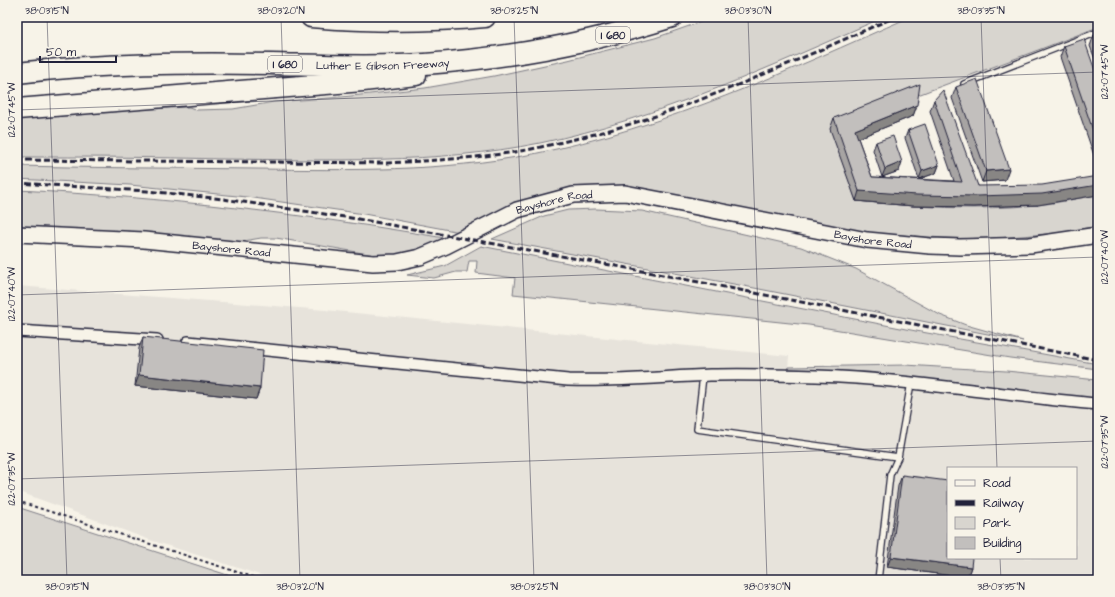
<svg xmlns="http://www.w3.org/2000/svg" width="1115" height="597" font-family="'Architects Daughter',sans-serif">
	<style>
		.built { fill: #e7e3db; fill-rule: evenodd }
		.green { fill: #d8d5cf; stroke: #7d7c85 }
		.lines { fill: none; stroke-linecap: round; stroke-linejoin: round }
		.lane-casing { stroke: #22223b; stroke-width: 8 }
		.street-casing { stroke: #22223b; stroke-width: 14 }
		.secondary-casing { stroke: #22223b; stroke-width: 18 }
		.highway-casing { stroke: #22223b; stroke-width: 23 }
		.path { stroke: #22223b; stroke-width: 2; stroke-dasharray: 3 3; stroke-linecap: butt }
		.lane { stroke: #f7f3e8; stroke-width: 5.5 }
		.street { stroke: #f7f3e8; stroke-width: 11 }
		.secondary { stroke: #f7f3e8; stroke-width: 15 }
		.highway { stroke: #f7f3e8; stroke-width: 20 }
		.rail { stroke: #22223b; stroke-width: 3; stroke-dasharray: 6 3; stroke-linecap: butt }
		.wall { fill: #a7a4a3; stroke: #22223b }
		.shaded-wall { fill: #888684; stroke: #22223b }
		.building { fill: #c2bfbd; stroke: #22223b }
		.ticks { fill: none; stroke: #22223b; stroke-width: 1; stroke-opacity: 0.45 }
		.labels { text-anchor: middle; stroke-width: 3; stroke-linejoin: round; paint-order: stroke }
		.shield { fill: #f7f3e8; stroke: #62616f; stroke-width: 1 }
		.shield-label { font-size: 10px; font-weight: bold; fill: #22223b }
		.street-label { font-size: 11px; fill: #22223b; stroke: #f7f3e8 }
		.neatline { fill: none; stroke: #22223b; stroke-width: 1.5 }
		.ticks-label { font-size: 10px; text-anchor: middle; fill: #22223b }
	</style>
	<rect width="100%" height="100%" fill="#f7f3e8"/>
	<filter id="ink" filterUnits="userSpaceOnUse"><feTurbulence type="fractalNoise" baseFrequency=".025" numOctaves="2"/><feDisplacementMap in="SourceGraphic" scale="8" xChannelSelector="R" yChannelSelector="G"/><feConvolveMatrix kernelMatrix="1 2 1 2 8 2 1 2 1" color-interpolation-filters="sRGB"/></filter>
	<g filter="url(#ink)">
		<path class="built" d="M 17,286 L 325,310 L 789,356 L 788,369 L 869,372 L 1098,400 L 1098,580 L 276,580 L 150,540 L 17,491 ZM 948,468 L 1076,468 L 1076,558 L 948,558 Z"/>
		<g class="green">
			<path d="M 715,17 L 884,17 C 772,66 660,118 540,143 C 436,164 328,160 223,159 C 154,157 86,157 17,157 L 17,119 L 145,109 L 189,107 L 197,110 L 233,109 L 274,102 L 342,97 L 425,88 L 494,76 L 568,60 L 655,38 Z"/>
			<path d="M 910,17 L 1098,17 L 1098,27 C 1009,62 919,93 831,129 L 856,201 C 915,207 978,211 1038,205 C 1058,203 1078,198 1098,195 L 1098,226 L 1058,233 L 985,239 L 944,238 L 871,233 L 612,189 L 460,232 L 364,214 L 247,197 L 130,185 L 17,179 L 17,166 C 97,168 177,168 257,169 C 349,170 442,172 533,154 C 668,127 785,72 910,17 Z"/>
			<path d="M 17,190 C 163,197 306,214 450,239 C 427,248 404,256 380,256 L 276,238 L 261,238 L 232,243 L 17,229 Z"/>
			<path d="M 596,209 L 642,211 L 801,247 L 856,269 L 940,315 L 966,325 L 1023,341 L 739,285 L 492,239 L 544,216 L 568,210 Z"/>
			<path d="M 481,246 L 916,331 L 1098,364 L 1098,369 L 1010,358 L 809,325 L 513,294 L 515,278 L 476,273 L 477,261 L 469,261 L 467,272 L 456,272 L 434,278 L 407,275 L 445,266 Z"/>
			<path d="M 905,365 L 1006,371 L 1098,380 L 1098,400 L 869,372 L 788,369 L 789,367 Z"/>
			<path d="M 17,507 L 243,580 L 17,580 Z"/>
		</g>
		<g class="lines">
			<defs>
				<g id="lane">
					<path d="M 964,84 L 1098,32"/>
					<path d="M 703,376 L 697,429 L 898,457 L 911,383"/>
					<path d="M 878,580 L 890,475 L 898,457"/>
				</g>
				<g id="street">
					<path d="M 17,331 L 157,340"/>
					<path d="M 188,342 L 568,380 C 616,382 662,377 710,375 C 745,374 781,375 816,376 C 910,379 1004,396 1098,404"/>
				</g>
				<g id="secondary">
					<path id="s1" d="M 17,234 L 144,240 L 373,263 L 397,262 L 420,257 L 446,246 L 517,210 L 573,195 L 625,193 L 867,240 L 930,246 L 960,247 L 1030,245 L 1098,235"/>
				</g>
				<g id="highway">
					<path d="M 311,17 C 369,22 427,22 485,17"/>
					<path id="s2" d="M 17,73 C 102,63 187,63 272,64 C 323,65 374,67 425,64 C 510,58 591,43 672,17"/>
					<path d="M 17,109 L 363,81 L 416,75"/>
				</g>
			</defs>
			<use href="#lane" class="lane-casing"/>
			<use href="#street" class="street-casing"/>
			<use href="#secondary" class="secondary-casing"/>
			<use href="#highway" class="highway-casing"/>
			<path class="path" d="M 17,501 L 262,580"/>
			<use href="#lane" class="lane"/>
			<use href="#street" class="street"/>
			<use href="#secondary" class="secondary"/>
			<use href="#highway" class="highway"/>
			<g class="rail">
				<path d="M 17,160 L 388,163 C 439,160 491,158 541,147 C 589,136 637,124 683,106 C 755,80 824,48 895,17"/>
				<path d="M 17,183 L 147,191 L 223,199 L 358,219 L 627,268 L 1098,360"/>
			</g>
		</g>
		<g class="wall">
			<path d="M 1098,34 L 1098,68 L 1090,46 L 1094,35 Z"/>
			<path d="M 1064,46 L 1098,79 L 1098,167 L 1060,57 Z"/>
			<path d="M 956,87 L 1005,180 L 982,182 L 952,98 Z"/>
			<path d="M 934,100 L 978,186 L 1038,205 L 973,207 L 913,206 L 856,201 L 830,129 L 834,118 L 917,105 L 913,116 L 858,138 L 872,177 L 954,181 L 930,111 Z"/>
			<path d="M 908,130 L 939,165 L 936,173 L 919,179 L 905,138 Z"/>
			<path d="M 876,142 L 899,171 L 882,177 L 873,150 Z"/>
			<path d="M 143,337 L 260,388 L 256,399 L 135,386 L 139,348 Z"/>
			<path d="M 902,475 L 948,558 L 971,567 L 967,578 L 887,567 L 898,486 Z"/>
		</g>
		<g class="shaded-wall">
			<path d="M 917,105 L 913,116 L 851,141 L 855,130 Z"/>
			<path d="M 902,162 L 899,171 L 882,177 L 885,169 Z"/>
			<path d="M 939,165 L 936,173 L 919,179 L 922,171 Z"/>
			<path d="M 1009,169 L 1005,180 L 982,182 L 986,171 Z"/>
			<path d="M 1098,185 L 1098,195 L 1038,205 L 973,207 L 913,206 L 856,201 L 859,191 Z"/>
			<path d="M 139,375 L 260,388 L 256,399 L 135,386 Z"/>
			<path d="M 891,557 L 971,567 L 967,578 L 887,567 Z"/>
		</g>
		<g class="building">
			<path d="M 1098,34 L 1098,46 L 1094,35 Z"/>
			<path d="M 1084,39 L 1098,79 L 1098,145 L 1064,46 Z"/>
			<path d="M 977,79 L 1009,169 L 986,171 L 956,87 Z"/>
			<path d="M 920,84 L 917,105 L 855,130 L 872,177 L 962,182 L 934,100 L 943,90 L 978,186 L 1042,185 L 1098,176 L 1098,185 L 1042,194 L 977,196 L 917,195 L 859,191 L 834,118 Z"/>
			<path d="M 925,124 L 939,165 L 922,171 L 908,130 Z"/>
			<path d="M 893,136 L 902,162 L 885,169 L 876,142 Z"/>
			<path d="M 143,337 L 263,350 L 260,388 L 139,375 Z"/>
			<path d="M 902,475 L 948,481 L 948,558 L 972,558 L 971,567 L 891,557 Z"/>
		</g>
	</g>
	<path class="ticks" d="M 47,17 L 67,580M 281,17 L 300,580M 514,17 L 534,580M 748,17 L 767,580M 981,17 L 997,468M 17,110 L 1098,72M 17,295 L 1098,257M 17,479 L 1098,441M 1000,558 L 1001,580"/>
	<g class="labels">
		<g class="shield">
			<rect x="596" y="27" width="34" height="16" rx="3"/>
			<rect x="268" y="56" width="34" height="16" rx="3"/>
		</g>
		<g class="shield-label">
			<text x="613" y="39">I 680</text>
			<text x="285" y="68">I 680</text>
		</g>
		<g class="street-label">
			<text dy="4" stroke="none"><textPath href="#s2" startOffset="366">Luther E Gibson Freeway</textPath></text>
			<text dy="4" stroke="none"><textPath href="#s1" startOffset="551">Bayshore Road</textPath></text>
			<text dy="4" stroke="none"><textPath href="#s1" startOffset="875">Bayshore Road</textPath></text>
			<text dy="4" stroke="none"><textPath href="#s1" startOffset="215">Bayshore Road</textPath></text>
		</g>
	</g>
	<rect width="1115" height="597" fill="none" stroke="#f7f3e8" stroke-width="44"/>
	<rect x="947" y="467" width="130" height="92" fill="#f7f3e8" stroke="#a29fa3"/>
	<rect x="955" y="480" width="20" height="6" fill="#f7f3e8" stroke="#a29fa3"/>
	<text x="983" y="487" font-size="12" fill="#22223b">Road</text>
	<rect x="955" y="500" width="20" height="6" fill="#22223b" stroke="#a29fa3"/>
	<text x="983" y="507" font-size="12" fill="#22223b">Railway</text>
	<rect x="955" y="517" width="20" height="12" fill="#d8d5cf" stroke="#a29fa3"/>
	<text x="983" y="527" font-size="12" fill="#22223b">Park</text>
	<rect x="955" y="537" width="20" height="12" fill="#c2bfbd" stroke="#a29fa3"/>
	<text x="983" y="547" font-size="12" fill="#22223b">Building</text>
	<path d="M40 56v6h76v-6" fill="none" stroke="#22223b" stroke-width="2"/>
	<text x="46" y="56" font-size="12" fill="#22223b" stroke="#f7f3e8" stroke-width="3" paint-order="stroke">50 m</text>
	<rect x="22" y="22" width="1071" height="553" class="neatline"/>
	<g class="ticks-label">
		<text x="47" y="14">38°03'15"N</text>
		<text x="281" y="14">38°03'20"N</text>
		<text x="514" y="14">38°03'25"N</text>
		<text x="748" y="14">38°03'30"N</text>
		<text x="981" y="14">38°03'35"N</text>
		<text transform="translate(1104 72) rotate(-90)" y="4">122°07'45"W</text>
		<text transform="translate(11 110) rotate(-90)" y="4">122°07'45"W</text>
		<text transform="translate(1104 257) rotate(-90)" y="4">122°07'40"W</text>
		<text transform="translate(11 294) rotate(-90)" y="4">122°07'40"W</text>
		<text transform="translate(1104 442) rotate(-90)" y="4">122°07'35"W</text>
		<text transform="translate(11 479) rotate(-90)" y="4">122°07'35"W</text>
		<text x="67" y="590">38°03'15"N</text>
		<text x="300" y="590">38°03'20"N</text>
		<text x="534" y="590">38°03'25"N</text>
		<text x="767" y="590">38°03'30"N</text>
		<text x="1001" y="590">38°03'35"N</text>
	</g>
</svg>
